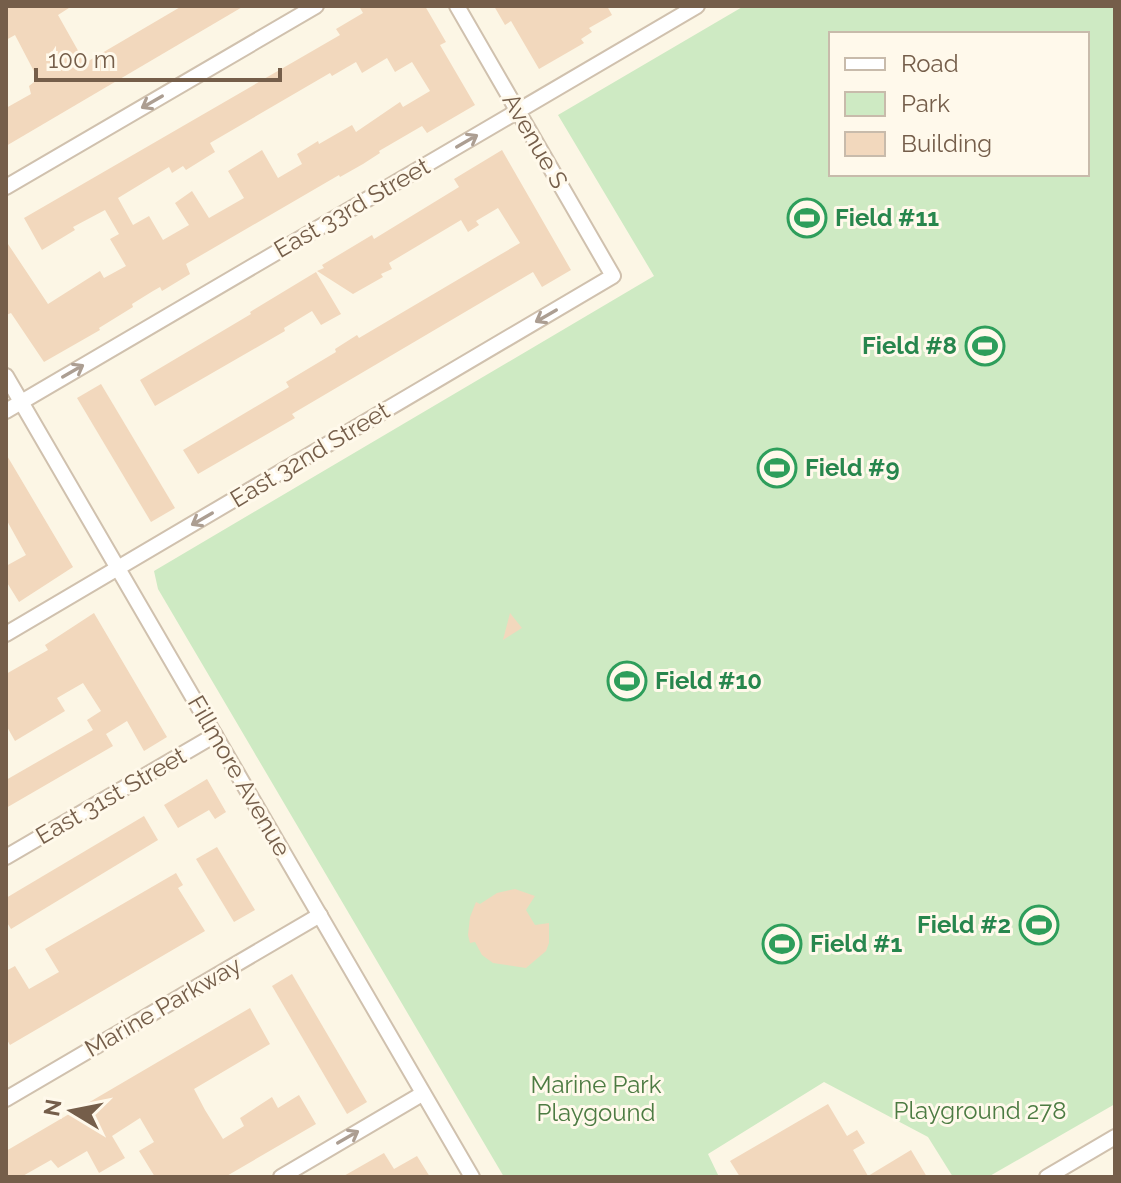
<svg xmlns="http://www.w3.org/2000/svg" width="1121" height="1183" font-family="Raleway,sans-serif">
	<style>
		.green { fill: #ceeac3; fill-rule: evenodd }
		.building { fill: #f2d8bd; fill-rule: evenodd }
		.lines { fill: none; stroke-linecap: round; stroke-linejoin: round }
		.street-casing { stroke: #d0c1ae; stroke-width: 18 }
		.street { stroke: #fff; stroke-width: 14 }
		.oneway { stroke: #ac9e92 }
		.labels { text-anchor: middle; stroke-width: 6; stroke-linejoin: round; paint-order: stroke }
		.street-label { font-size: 24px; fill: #755e4a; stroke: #fff9eb }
		.leisure-label { font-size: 24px; font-weight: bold; fill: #27864d; stroke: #fff9eb; text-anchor: start }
		.park-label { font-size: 24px; fill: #4c7b42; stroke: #fff9eb }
	</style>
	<rect width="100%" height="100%" fill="#fcf6e5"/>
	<path class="green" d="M 744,6 L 1115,6 L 1115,1104 L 988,1177 L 953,1177 L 928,1137 L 824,1082 L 708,1154 L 719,1177 L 504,1177 L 158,589 L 154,571 L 654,276 L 558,115 ZM 831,34 L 1087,34 L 1087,174 L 831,174 Z"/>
	<g class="building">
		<path d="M 6,6 L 72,6 L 58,15 L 85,63 L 182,6 L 244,6 L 6,146 L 6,108 L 31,94 L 29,86 L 38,79 L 15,35 L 6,40 Z"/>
		<path d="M 359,6 L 425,6 L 446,42 L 440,45 L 475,105 L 427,133 L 422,126 L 379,151 L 380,153 L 363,164 L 340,177 L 339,175 L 186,264 L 190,274 L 162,291 L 160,287 L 153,291 L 132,304 L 133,307 L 99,328 L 100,330 L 44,362 L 11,313 L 6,315 L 6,241 L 48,304 L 100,271 L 104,278 L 126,266 L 110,239 L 119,234 L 105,210 L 73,227 L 75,230 L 42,250 L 24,218 L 340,35 L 336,29 L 363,13 ZM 387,58 L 395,72 L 412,62 L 430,91 L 403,107 L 400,102 L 356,132 L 352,125 L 319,144 L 318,141 L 297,154 L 302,164 L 278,178 L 262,150 L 228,171 L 244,198 L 209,218 L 192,191 L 175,203 L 189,225 L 163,240 L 149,216 L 133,225 L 118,198 L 169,167 L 172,173 L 183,166 L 186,170 L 215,152 L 210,143 L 330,73 L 332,76 L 356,62 L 362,73 Z"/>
		<path d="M 494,6 L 607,6 L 612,15 L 589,28 L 592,32 L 581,39 L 584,43 L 539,69 L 511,21 L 505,25 Z"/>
		<path d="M 502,150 L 571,270 L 542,287 L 533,272 L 292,414 L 295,418 L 198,474 L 183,450 L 289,387 L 286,382 L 336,352 L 335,349 L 357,335 L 359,338 L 520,243 L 498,208 L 476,221 L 479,225 L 468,232 L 461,220 L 389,263 L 392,269 L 381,274 L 383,277 L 353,294 L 317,271 L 324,268 L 322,265 L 372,235 L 374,239 L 459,187 L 454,179 Z"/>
		<path d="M 316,272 L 341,314 L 321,325 L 312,311 L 284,328 L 285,331 L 155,406 L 140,380 L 251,314 L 250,312 Z"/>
		<path d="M 101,384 L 175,508 L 151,522 L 77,398 Z"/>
		<path d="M 6,454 L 73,567 L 19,602 L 6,581 L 6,566 L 26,555 L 6,519 Z"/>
		<path d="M 94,613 L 167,737 L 144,751 L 127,721 L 106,734 L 113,746 L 6,808 L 6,780 L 93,730 L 87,720 L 101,711 L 83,683 L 57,698 L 65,711 L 15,741 L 6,725 L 6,674 L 48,650 L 45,645 Z"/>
		<path d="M 510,613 L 522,628 L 503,640 Z"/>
		<path d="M 207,779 L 226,812 L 215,819 L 209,810 L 178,828 L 164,805 Z"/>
		<path d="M 144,816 L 158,840 L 11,929 L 6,921 L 6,898 Z"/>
		<path d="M 217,847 L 255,910 L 234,922 L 196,859 Z"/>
		<path d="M 176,873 L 183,885 L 178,888 L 205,931 L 10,1045 L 6,1038 L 6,971 L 15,966 L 29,989 L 59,972 L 45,949 Z"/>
		<path d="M 515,889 L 535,896 L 526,910 L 535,925 L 549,923 L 549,943 L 546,951 L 526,968 L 493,963 L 482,955 L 475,942 L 470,943 L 468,935 L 470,917 L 476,902 L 480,904 L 497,893 Z"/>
		<path d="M 292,974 L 367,1102 L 347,1114 L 272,986 Z"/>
		<path d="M 250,1008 L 270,1044 L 194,1089 L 205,1110 L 223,1139 L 244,1126 L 240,1118 L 272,1097 L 278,1108 L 299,1095 L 316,1124 L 225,1177 L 155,1177 L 139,1151 L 154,1142 L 140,1118 L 112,1136 L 125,1158 L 99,1173 L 87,1151 L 58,1168 L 51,1160 L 21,1177 L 6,1177 L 6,1151 Z"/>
		<path d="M 828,1104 L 847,1136 L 857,1130 L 865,1143 L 853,1150 L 868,1176 L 911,1150 L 927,1177 L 740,1177 L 730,1161 Z"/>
		<path d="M 384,1153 L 394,1169 L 417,1156 L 430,1177 L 342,1177 Z"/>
	</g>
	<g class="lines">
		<defs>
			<g id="street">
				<path d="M 6,187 L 316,6"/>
				<path d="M 6,376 L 472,1177"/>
				<path d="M 6,411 L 697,6"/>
				<path d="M 6,634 L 613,276 L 457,6"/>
				<path d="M 6,857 L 215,735"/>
				<path d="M 6,1099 L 320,915"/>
				<path d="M 281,1177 L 422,1094"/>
				<path d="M 1047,1177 L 1115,1137"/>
			</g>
		</defs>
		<use href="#street" class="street-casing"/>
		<use href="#street" class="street"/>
	</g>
	<defs><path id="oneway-shaft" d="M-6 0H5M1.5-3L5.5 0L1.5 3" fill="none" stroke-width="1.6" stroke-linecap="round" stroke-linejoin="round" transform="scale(2)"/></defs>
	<g class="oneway">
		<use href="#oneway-shaft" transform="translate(152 102) rotate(150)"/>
		<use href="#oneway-shaft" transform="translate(467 141) rotate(-30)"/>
		<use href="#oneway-shaft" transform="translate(546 316) rotate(150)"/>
		<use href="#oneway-shaft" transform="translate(73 371) rotate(-30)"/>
		<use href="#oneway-shaft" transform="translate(202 519) rotate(150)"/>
		<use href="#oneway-shaft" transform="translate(348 1137) rotate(-30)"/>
	</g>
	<defs>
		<symbol id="stadium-ring" viewBox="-11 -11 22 22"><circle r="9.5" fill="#fff9eb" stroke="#2e9e5b" stroke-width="1.5"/><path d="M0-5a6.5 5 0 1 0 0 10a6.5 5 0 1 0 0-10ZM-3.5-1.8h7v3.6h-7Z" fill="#2e9e5b"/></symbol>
	</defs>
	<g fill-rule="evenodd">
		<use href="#stadium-ring" x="785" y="196" width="44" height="44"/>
		<use href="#stadium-ring" x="963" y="324" width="44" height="44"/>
		<use href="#stadium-ring" x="755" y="446" width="44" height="44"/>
		<use href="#stadium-ring" x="605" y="659" width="44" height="44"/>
		<use href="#stadium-ring" x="1017" y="903" width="44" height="44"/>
		<use href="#stadium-ring" x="760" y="922" width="44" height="44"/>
	</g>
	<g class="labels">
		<g class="street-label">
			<text transform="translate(535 141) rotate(60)" y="8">Avenue S</text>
			<text transform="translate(352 208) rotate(-30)" y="8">East 33rd Street</text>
			<text transform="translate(310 455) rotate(-31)" y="8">East 32nd Street</text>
			<text transform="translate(239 776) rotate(60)" y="8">Fillmore Avenue</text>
			<text transform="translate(111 796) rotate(-30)" y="8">East 31st Street</text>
			<text transform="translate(163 1007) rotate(-30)" y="8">Marine Parkway</text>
		</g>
		<g class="leisure-label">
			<text x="835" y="226">Field #11</text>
			<text x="957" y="354" text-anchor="end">Field #8</text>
			<text x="805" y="476">Field #9</text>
			<text x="655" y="689">Field #10</text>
			<text x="1011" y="933" text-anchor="end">Field #2</text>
			<text x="810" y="952">Field #1</text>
		</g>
		<g class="park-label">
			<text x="596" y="1093">Marine Park<tspan x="596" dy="28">Playgound</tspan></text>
			<text x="980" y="1119">Playground 278</text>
		</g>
	</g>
	<rect width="1121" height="1183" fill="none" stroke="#755e4a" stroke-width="16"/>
	<rect x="829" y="32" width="260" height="144" fill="#fff9eb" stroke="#c8bbab" stroke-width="2"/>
	<rect x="845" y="58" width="40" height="12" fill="#ffffff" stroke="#c8bbab" stroke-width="2"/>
	<text x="901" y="72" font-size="24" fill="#755e4a">Road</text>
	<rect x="845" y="92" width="40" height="24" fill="#ceeac3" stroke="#c8bbab" stroke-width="2"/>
	<text x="901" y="112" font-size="24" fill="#755e4a">Park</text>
	<rect x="845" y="132" width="40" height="24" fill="#f2d8bd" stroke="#c8bbab" stroke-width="2"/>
	<text x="901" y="152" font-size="24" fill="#755e4a">Building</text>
	<g transform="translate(72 1111) rotate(280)" stroke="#fff9eb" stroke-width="6" paint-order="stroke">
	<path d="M0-6L14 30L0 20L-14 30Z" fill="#755e4a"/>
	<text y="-12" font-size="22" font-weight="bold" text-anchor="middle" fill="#755e4a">N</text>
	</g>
	<path d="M36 68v12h244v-12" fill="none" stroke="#755e4a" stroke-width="4"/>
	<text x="48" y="68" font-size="24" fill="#755e4a" stroke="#fff9eb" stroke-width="6" paint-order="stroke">100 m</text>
</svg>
